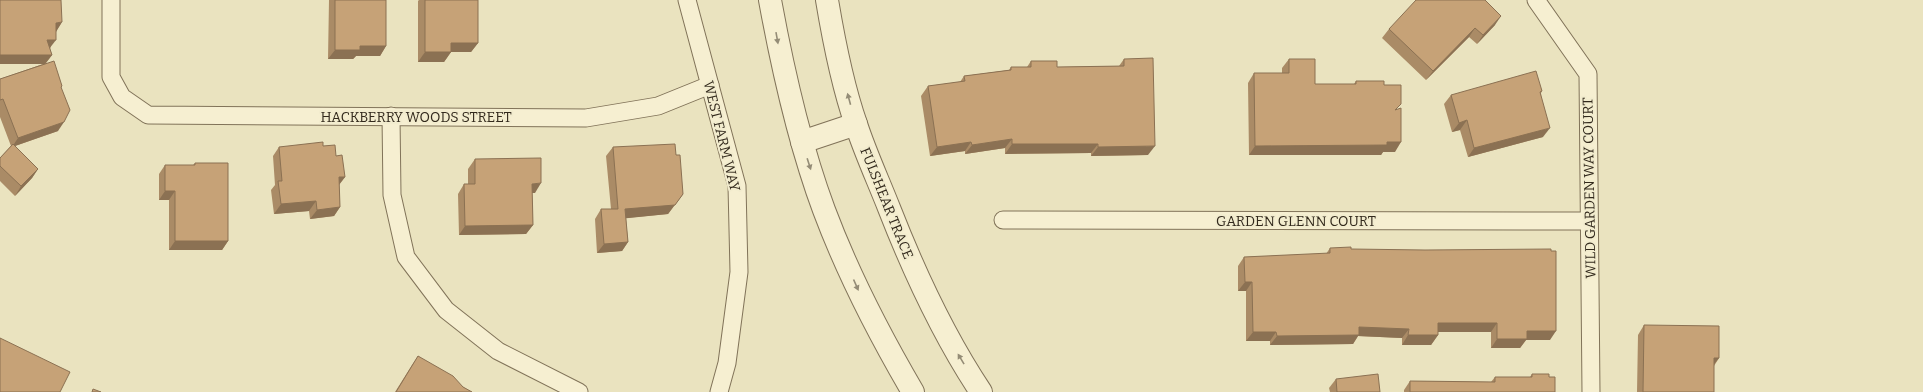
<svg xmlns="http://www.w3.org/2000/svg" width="1923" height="392" font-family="Bitter,serif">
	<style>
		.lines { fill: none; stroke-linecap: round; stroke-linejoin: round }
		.minor-casing { stroke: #817359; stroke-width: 19 }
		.tertiary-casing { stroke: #817359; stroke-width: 24 }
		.minor { stroke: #f6efd1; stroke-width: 17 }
		.tertiary { stroke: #f6efd1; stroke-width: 22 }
		.wall { fill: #aa8b66 }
		.shaded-wall { fill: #8b7153 }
		.building { fill: #c6a277; stroke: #8b7153 }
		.oneway { fill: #948c76 }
		.labels { text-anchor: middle; stroke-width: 4; stroke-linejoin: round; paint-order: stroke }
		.street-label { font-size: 14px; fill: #32291c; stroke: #f2ecce }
	</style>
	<rect width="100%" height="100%" fill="#eae3bf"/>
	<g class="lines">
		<defs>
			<g id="minor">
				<path d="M 111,0 L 111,77 L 122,97 L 148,115 L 586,118 L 658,106 L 710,85"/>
				<path d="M 687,0 L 737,186 L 739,272 L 727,363 L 719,392"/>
				<path d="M 1536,0 L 1588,74 L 1591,392"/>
				<path d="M 391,116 L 392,195 L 406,257 L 446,310 L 498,351 L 579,392"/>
				<path d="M 1003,220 L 1589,221"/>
			</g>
			<g id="tertiary">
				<path d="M 770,0 C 783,71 799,143 824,210 C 848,274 879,334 913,392"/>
				<path d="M 827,0 C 834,42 842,84 856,124 C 865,152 878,180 889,208 C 914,272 943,335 981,392"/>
				<path d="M 802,142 L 856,124"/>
			</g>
		</defs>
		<use href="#minor" class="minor-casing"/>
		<use href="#tertiary" class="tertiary-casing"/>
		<use href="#minor" class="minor"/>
		<use href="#tertiary" class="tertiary"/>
	</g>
	<g class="wall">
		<path d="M 329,0 L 386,0 L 386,46 L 380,56 L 356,56 L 353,59 L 328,59 Z"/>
		<path d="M 419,0 L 478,0 L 478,43 L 471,52 L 451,52 L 444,62 L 418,62 L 418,1 Z"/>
		<path d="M 62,22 L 56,31 L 50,49 L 52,55 L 46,63 L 62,86 L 61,88 L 58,131 L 15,146 L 38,169 L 32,178 L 15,196 L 0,181 L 0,158 L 11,146 L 0,117 L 0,79 L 43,64 L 0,64 Z"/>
		<path d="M 1495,25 L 1477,44 L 1469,37 L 1426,80 L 1382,38 L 1389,29 Z"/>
		<path d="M 1124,59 L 1148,155 L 1091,156 L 1091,153 L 1005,154 L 1005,148 L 965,154 L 965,151 L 930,156 L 921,96 L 928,86 L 960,82 L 964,76 L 1009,70 L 1011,67 L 1027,67 L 1031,61 L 1057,67 L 1119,66 Z"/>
		<path d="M 1289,59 L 1315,84 L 1354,84 L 1356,81 L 1384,85 L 1397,109 L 1395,152 L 1383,152 L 1381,155 L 1249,155 L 1248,83 L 1254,73 L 1282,73 L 1282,68 Z"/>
		<path d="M 1542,91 L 1541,93 L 1543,137 L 1468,157 L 1460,130 L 1452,132 L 1444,104 L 1451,95 Z"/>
		<path d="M 323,146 L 336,156 L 345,177 L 339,185 L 340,207 L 334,216 L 310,219 L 309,211 L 274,214 L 271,190 L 275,185 L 273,156 L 279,147 Z"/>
		<path d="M 613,147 L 676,155 L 683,194 L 668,214 L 626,218 L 628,242 L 622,251 L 597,253 L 595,219 L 601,209 L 611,209 L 606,156 Z"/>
		<path d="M 475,159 L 535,193 L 532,193 L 533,225 L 526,234 L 459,235 L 458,194 L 464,184 L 468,184 L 468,169 Z"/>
		<path d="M 195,163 L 228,241 L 222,250 L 169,250 L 169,200 L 159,200 L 159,174 L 165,165 L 193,165 Z"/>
		<path d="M 1330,248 L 1351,249 L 1550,340 L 1526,340 L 1520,348 L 1491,348 L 1491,332 L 1438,332 L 1438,335 L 1431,345 L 1402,345 L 1402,338 L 1358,336 L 1353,344 L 1270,345 L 1270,341 L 1246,341 L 1246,291 L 1238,291 L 1238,266 L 1244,257 L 1326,254 Z"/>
		<path d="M 1644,325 L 1719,358 L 1714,366 L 1714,392 L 1637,392 L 1638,335 Z"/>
		<path d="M 418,356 L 463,387 L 472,392 L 395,392 L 412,365 Z"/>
		<path d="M 1532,374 L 1549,377 L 1555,392 L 1404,392 L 1404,390 L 1410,381 L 1491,382 L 1495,377 L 1530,377 Z"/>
		<path d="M 1336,379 L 1380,392 L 1330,392 L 1329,388 Z"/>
	</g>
	<g class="shaded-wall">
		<path d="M 1501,16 L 1495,25 L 1477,44 L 1483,35 Z"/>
		<path d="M 62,22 L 56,32 L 56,23 Z"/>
		<path d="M 1475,28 L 1469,37 L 1426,80 L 1433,71 Z"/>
		<path d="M 47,40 L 56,40 L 49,49 Z"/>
		<path d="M 451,43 L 478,43 L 471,52 L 444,52 Z"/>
		<path d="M 360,46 L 386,46 L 380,56 L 356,56 L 353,59 L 328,59 L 335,50 Z"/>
		<path d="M 425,52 L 451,52 L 444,62 L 418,62 Z"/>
		<path d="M 0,55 L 52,55 L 45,64 L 0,64 Z"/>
		<path d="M 1467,120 L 1460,130 L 1452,132 L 1459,123 Z"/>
		<path d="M 64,122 L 58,131 L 12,147 L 18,138 Z"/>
		<path d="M 1550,128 L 1543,137 L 1468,157 L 1474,148 Z"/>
		<path d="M 1012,139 L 1005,148 L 965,154 L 972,145 Z"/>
		<path d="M 971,142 L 965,151 L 930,156 L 937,147 Z"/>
		<path d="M 1387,142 L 1401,142 L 1395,152 L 1383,152 L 1381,155 L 1249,155 L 1255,146 Z"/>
		<path d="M 1012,144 L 1098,144 L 1091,153 L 1005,154 Z"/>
		<path d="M 1155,146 L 1148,155 L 1091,156 L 1098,147 Z"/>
		<path d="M 38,169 L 32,178 L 15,196 L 21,186 Z"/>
		<path d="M 339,177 L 345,177 L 338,186 Z"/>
		<path d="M 541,183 L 535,193 L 526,193 L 532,184 Z"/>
		<path d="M 165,191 L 175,191 L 169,200 L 159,200 Z"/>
		<path d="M 683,194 L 668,214 L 619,219 L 625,209 Z"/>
		<path d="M 316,201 L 309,211 L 274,214 L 281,204 Z"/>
		<path d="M 340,207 L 334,216 L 310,219 L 317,210 Z"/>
		<path d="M 533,225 L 526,234 L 459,235 L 465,226 Z"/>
		<path d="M 175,241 L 228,241 L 222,250 L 169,250 Z"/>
		<path d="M 628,242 L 622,251 L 597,253 L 604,244 Z"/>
		<path d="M 1245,282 L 1252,282 L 1246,291 L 1238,291 Z"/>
		<path d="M 1438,323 L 1497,323 L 1491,332 L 1432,332 Z"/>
		<path d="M 1359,327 L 1409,329 L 1402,338 L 1358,336 L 1353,344 L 1270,345 L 1277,336 Z"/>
		<path d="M 1527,331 L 1556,331 L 1550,340 L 1526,340 L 1520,348 L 1491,348 L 1497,339 Z"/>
		<path d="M 1253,332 L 1276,332 L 1270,341 L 1246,341 Z"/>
		<path d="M 1408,335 L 1438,335 L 1431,345 L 1402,345 Z"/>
		<path d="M 1714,358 L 1719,358 L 1712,367 Z"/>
	</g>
	<g class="building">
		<path d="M 0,0 L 61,0 L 62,22 L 56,23 L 56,40 L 47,40 L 52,55 L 0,55 Z"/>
		<path d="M 335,0 L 386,0 L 386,46 L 360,46 L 360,50 L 335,50 Z"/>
		<path d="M 425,0 L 478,0 L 478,43 L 451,43 L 451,52 L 425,52 Z"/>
		<path d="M 1416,0 L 1485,0 L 1501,16 L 1483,35 L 1475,28 L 1433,71 L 1389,29 Z"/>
		<path d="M 1153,58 L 1155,146 L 1098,147 L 1098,144 L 1012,144 L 1012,139 L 972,145 L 971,142 L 937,147 L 928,86 L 965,81 L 964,76 L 1011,70 L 1011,67 L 1031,67 L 1031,61 L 1057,61 L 1057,67 L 1124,66 L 1124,59 Z"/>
		<path d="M 1289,59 L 1315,59 L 1315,84 L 1356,84 L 1356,81 L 1384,81 L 1384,85 L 1401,85 L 1401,104 L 1395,110 L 1401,108 L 1401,142 L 1387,142 L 1387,145 L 1255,146 L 1254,73 L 1289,73 Z"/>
		<path d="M 54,61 L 62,86 L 61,87 L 70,110 L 64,122 L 18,138 L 3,99 L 0,100 L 0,79 Z"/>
		<path d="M 1536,71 L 1542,91 L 1540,92 L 1550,128 L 1474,148 L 1467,120 L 1459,123 L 1451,95 Z"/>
		<path d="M 323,142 L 323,146 L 335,145 L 336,156 L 342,155 L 345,177 L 339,177 L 340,207 L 317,210 L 316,201 L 281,204 L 278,181 L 282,181 L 279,147 Z"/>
		<path d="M 13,144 L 38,169 L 21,186 L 0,166 L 0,158 Z"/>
		<path d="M 675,144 L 676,155 L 680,155 L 683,194 L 675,205 L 625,209 L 628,242 L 604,244 L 601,209 L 618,209 L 613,147 Z"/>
		<path d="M 541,158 L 541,183 L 532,184 L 533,225 L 465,226 L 464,184 L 475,184 L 475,159 Z"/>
		<path d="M 195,163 L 228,163 L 228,241 L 175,241 L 175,191 L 165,191 L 165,165 L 195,165 Z"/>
		<path d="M 1351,247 L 1351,249 L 1425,250 L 1551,249 L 1551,251 L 1556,251 L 1556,331 L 1527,331 L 1527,339 L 1497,339 L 1497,323 L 1438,323 L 1438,335 L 1408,335 L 1409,329 L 1359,327 L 1359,335 L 1277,336 L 1276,332 L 1253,332 L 1252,282 L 1245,282 L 1244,257 L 1330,253 L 1330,248 Z"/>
		<path d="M 1644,325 L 1719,326 L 1719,358 L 1714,358 L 1714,392 L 1643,392 Z"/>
		<path d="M 0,338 L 70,372 L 60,392 L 0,392 Z"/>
		<path d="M 418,356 L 453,376 L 463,387 L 472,392 L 396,392 Z"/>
		<path d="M 1378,374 L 1380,392 L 1337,392 L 1336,379 Z"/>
		<path d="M 1532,374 L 1549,374 L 1549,377 L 1555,377 L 1555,392 L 1410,392 L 1410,381 L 1495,382 L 1495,377 L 1532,377 Z"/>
		<path d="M 93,389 L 101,392 L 92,392 Z"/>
	</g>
	<defs><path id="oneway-solid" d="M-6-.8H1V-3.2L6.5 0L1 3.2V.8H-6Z"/></defs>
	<g class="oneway">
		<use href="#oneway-solid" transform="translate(777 38) rotate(80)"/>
		<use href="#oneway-solid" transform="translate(849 99) rotate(-105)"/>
		<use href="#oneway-solid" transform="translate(809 164) rotate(72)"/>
		<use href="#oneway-solid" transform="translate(856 285) rotate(66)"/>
		<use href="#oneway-solid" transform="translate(961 359) rotate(-121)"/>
	</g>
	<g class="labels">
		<g class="street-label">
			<text x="416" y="122">HACKBERRY WOODS STREET</text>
			<text transform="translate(722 136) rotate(76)" y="5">WEST FARM WAY</text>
			<text transform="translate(1589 188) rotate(-91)" y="5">WILD GARDEN WAY COURT</text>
			<text transform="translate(887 203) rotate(68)" y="5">FULSHEAR TRACE</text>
			<text x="1296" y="226">GARDEN GLENN COURT</text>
		</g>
	</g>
</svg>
